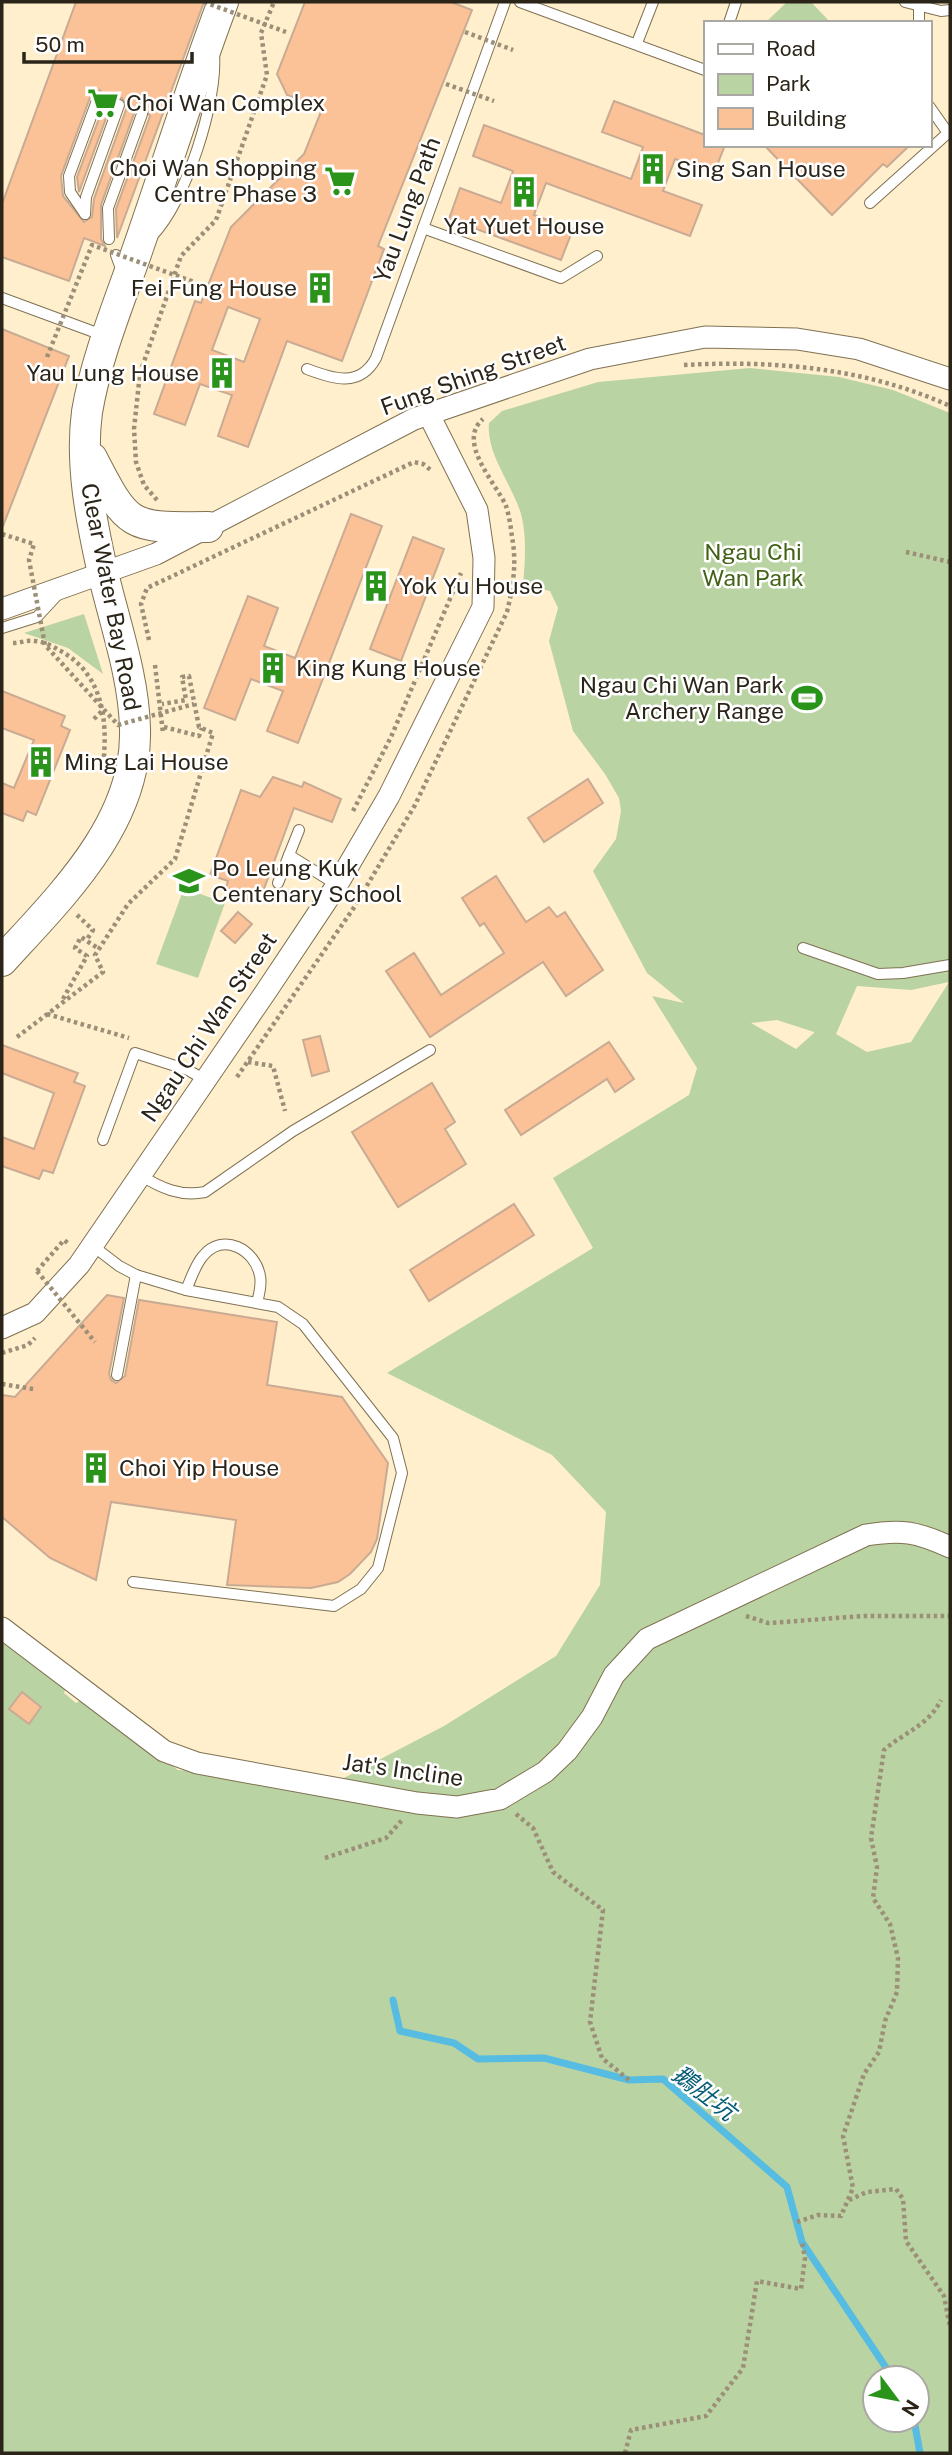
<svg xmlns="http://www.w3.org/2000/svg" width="952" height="2455" font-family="'Public Sans','Noto Sans TC',sans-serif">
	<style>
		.green { fill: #bad3a3; fill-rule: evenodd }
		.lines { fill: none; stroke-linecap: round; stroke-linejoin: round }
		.stream { stroke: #56bce1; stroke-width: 7 }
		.building { fill: #fbc197; stroke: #c9ab94; stroke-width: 2; fill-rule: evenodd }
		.lane-casing { stroke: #7f7152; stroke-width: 12 }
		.street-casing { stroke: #7f7152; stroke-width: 23 }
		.secondary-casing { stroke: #7f7152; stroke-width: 32 }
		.path { stroke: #9b8f78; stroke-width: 4.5; stroke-dasharray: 3.5 3.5; stroke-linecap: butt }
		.lane { stroke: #fff; stroke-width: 10 }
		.street { stroke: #fff; stroke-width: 21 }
		.secondary { stroke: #fff; stroke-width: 30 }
		.path-bridge { stroke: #9b8f78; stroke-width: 4.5; stroke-dasharray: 3.5 3.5; stroke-linecap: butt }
		.labels { text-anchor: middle; stroke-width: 5; stroke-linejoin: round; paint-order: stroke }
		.poi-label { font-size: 23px; fill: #2b2519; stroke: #fff; text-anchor: start }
		.street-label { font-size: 23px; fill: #2b2519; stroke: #fff }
		.park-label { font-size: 23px; fill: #426315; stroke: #fff }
		.water-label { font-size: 24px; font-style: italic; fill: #075e77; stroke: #fff }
	</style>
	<rect width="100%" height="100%" fill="#ffefcd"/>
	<g class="green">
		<path d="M 787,2 L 811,2 L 831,23 L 765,23 Z"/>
		<path d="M 750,368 L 839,377 L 893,390 L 950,413 L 950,2453 L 2,2453 L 2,1633 L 67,1684 L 64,1693 L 76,1703 L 83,1699 L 178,1770 L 242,1776 L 319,1791 L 444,1726 L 556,1656 L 600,1585 L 606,1512 L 552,1455 L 387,1373 L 593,1248 L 553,1178 L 689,1095 L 697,1068 L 652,996 L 684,1003 L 647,973 L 593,871 L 616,839 L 621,811 L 619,798 L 605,774 L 573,731 L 549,641 L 558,608 L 550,591 L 523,585 C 525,562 527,536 521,514 C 512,484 486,454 489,423 L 502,411 L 598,382 ZM 949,982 L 911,1042 L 867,1052 L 836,1034 L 857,986 L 911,990 ZM 777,1020 L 814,1032 L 814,1033 L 796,1049 L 751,1023 ZM 875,2378 L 917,2378 L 917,2420 L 875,2420 Z"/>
		<path d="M 84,614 L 103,674 L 68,648 L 24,633 Z"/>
		<path d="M 184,888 L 225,903 L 198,978 L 156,964 Z"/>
	</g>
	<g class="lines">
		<g class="stream">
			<path d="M 393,2000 L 400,2031 L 454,2043 L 478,2059 L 544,2058 L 629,2080 L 663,2079 L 787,2187 L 802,2242 L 893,2378"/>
			<path d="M 914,2420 L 920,2453"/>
		</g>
	</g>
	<g class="building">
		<path d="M 76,2 L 204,2 L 117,238 L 116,209 L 150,116 L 144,106 L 135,111 L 101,205 L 101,239 L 105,246 L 84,238 L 69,281 L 2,257 L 2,204 ZM 100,90 L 106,100 L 77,177 L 79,192 L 112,102 L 122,98 L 127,107 L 94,199 L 92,217 L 84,222 L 63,196 L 61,176 L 91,95 Z"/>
		<path d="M 305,2 L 451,2 L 472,10 L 378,246 L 384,249 L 342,361 L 287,341 L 248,447 L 218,436 L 232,395 L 200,384 L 185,425 L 154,414 L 195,301 L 201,303 L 231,227 L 304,154 L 322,109 L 287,95 L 277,74 ZM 228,307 L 260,319 L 244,362 L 212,350 Z"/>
		<path d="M 614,101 L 705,135 L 705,145 L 725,145 L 714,173 L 675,159 L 663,191 L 702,205 L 690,236 L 546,183 L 534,215 L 573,229 L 561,260 L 449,219 L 460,188 L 501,203 L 513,171 L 473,156 L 484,125 L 631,179 L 643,147 L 602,132 Z"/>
		<path d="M 764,145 L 910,145 L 887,167 L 883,164 L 832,215 Z"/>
		<path d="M 2,329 L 69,356 L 3,526 L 2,526 Z"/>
		<path d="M 351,514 L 382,526 L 298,743 L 267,731 L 283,691 L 251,679 L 235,720 L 204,708 L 248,596 L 278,608 L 264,646 L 295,658 Z"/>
		<path d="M 413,537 L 444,549 L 401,661 L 370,649 Z"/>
		<path d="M 2,691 L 65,716 L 61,726 L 70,730 L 36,815 L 27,811 L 23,821 L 2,813 L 2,783 L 14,788 L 34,740 L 2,728 Z"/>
		<path d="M 273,777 L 302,787 L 304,782 L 341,799 L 332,822 L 294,808 L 262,894 L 258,892 L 254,902 L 225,891 L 228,881 L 210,875 L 241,790 L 260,797 Z"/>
		<path d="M 588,779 L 603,803 L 544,842 L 528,818 Z"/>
		<path d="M 496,876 L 526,922 L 549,907 L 557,917 L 565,912 L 603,970 L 566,996 L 543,962 L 430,1037 L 386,971 L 414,953 L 441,995 L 504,953 L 484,923 L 480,926 L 462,898 Z"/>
		<path d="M 238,912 L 252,924 L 235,943 L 221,931 Z"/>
		<path d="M 320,1036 L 329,1071 L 312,1076 L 303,1040 Z"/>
		<path d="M 609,1042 L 634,1079 L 615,1092 L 607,1079 L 521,1135 L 505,1110 Z"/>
		<path d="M 2,1045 L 78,1073 L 74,1082 L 85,1086 L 53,1173 L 43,1170 L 39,1179 L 2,1166 L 2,1137 L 34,1149 L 54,1093 L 2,1073 Z"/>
		<path d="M 432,1083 L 455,1122 L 445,1129 L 466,1164 L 398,1207 L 352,1132 Z"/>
		<path d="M 514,1204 L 534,1235 L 429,1301 L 410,1270 Z"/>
		<path d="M 107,1295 L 124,1298 L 109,1374 L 111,1380 L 116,1383 L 125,1376 L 139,1300 L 277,1322 L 267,1385 L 342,1397 L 388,1463 L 377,1539 L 371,1552 L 350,1574 L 338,1582 L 311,1588 L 227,1585 L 236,1520 L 111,1502 L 96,1580 L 50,1558 L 2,1517 L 2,1395 L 15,1397 Z"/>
		<path d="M 22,1692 L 41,1707 L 29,1724 L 9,1709 Z"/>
	</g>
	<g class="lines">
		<defs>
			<g id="lane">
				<path d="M 520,2 L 705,70"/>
				<path d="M 905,2 L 941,11 L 950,10"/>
				<path d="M 729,23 L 736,2"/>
				<path d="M 919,23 L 919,6"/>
				<path d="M 637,43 L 653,2"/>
				<path d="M 870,203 L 948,133 L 929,106"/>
				<path d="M 85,214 L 70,192 L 69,176 L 98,98"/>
				<path d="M 85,214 L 86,197 L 119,105"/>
				<path d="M 423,228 L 561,278 L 597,256"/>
				<path d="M 152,236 C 186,201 218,101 214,53"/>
				<path d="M 109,239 L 108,208 L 142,114"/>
				<path d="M 116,255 L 123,274"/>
				<path d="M 2,298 L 105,336"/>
				<path d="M 307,369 C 333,379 360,388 376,358 L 505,2"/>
				<path d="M 2,628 L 37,617 L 62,590"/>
				<path d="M 299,830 L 289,855 L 337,885"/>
				<path d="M 278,883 L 289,855"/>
				<path d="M 803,948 L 878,974 L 903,973 L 950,965"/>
				<path d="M 103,1140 L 135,1053 L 188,1070 L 205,1080"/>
				<path d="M 140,1175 C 161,1188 180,1197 205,1192 L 293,1131 L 430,1050"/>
				<path d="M 93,1246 L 119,1266 L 136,1275 L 186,1290 L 278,1307 L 303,1324 L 393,1438 L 402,1473 L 378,1568 L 361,1589 L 334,1606 L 133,1582"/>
				<path d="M 186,1290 C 191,1279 195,1265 203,1256 C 223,1232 255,1249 260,1276 C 262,1285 259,1294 257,1303"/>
				<path d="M 117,1375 L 136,1275"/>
			</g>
			<g id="street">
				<path d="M 2,609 L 156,554 L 414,419 L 590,359 L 705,337 L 797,339 L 859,349 L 950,379"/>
				<path d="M 2,1328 L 35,1313 L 79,1265 L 267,990 L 337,885 L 389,796 L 483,607 L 484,558 L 477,510 L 429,415"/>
				<path d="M 2,1628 L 164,1751 L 197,1763 L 417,1803 L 457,1807 L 500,1799 L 545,1772 L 567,1751 L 592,1717 L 614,1675 L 647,1639 L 866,1535 C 902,1529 917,1532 950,1547"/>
			</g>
			<g id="secondary">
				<path d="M 92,458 C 128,528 129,528 208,527"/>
				<path d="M 2,961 C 60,897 138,823 135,729 C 134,676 114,621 102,569 C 91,519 80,464 87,412 C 96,358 119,303 137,251 C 166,168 192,84 223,2"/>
			</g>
		</defs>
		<use href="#lane" class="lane-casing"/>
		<use href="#street" class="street-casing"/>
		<use href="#secondary" class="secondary-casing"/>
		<g class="path">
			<path d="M 684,365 C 776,360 866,368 950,406"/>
			<path d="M 157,500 L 144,485 L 136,462 L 134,429 L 140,373 L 181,256 L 216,220 L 267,75 L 261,33 L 274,2"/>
			<path d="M 906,552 L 950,562"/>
			<path d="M 149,640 L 141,604 L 147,588 L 414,462 L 423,464 L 432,471"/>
			<path d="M 13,643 C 20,643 27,640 34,641 C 43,641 52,646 59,650 C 104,674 108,721 103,767"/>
			<path d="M 155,665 L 163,733"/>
			<path d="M 164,727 L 199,736 L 202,728"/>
			<path d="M 353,811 L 391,737 L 461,573"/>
			<path d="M 77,915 L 93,930 L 86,941"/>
			<path d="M 63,999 L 87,956 L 75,948 L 81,937 L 99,949"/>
			<path d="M 47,1014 L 129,1038"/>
			<path d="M 17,1037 L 103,972 L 95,955 L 99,949 L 128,904 L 175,859 L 213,733 L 199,727 L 189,676 L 182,677 L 186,700 L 162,704"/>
			<path d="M 248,1062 L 273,1066 L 285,1111"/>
			<path d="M 237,1077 L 353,909 L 415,805 L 507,612 C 513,587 517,563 512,537 C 511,528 509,515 506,506 C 496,483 456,442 483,419"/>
			<path d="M 37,1271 L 64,1240 L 69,1244"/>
			<path d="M 2,1353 L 28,1345 L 35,1338"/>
			<path d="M 2,1384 L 33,1389"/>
			<path d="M 746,1616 L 768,1623 L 865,1616 L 950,1616"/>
			<path d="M 516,1814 L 533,1828 L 553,1872 L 603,1910 L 590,2022 L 602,2058 L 629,2080"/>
			<path d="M 325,1858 L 386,1838 L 403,1819"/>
			<path d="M 849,2200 L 867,2192 L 896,2189 L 903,2199 L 906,2241 L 944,2296 L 950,2327"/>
			<path d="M 797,2222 L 818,2215 L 841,2216 L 853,2188 L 843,2136 L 864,2074 L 879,2052 L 885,2021 L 897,1992 L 898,1958 L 890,1924 L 873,1898 L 877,1867 L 871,1838 L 884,1750 C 906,1731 928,1726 941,1700"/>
			<path d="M 625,2453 L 631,2430 L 706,2416 L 743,2368 L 757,2281 L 801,2289 L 805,2258 L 802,2242"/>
		</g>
		<use href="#lane" class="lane"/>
		<use href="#street" class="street"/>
		<use href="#secondary" class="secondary"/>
		<g class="path-bridge">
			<path d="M 204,2 L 286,32"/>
			<path d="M 465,32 L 513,50"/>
			<path d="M 446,84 L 494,101"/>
			<path d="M 47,357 L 92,245 L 194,282"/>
			<path d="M 2,534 L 34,544 L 29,560 L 45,645 L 118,725 L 194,704"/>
			<path d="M 94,719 L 103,710"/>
			<path d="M 37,1271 L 95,1342"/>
		</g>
	</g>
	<defs>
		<symbol id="supermarket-bare" viewBox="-9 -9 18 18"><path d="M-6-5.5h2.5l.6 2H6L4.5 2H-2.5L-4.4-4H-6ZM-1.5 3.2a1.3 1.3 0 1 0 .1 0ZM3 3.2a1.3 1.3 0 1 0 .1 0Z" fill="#29931a" stroke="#fff" stroke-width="2.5" paint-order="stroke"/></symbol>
		<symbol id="building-bare" viewBox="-9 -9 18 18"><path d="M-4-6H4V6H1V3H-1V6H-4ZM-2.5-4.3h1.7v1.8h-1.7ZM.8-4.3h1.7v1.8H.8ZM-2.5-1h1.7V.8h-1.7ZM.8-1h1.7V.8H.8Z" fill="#29931a" stroke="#fff" stroke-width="2.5" paint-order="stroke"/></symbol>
		<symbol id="stadium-bare" viewBox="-9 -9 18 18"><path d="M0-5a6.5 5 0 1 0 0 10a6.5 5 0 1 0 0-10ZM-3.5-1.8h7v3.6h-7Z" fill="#29931a" stroke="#fff" stroke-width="2.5" paint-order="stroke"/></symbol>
		<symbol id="school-bare" viewBox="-9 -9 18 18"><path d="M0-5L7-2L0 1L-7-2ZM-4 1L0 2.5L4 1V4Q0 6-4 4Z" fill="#29931a" stroke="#fff" stroke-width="2.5" paint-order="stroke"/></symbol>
	</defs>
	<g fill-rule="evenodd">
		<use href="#supermarket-bare" x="81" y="81" width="44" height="44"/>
		<use href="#building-bare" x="631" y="147" width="44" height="44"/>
		<use href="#supermarket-bare" x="318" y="159" width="44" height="44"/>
		<use href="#building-bare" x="502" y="170" width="44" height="44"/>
		<use href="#building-bare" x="298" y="266" width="44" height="44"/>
		<use href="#building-bare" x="200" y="351" width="44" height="44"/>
		<use href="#building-bare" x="354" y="564" width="44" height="44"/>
		<use href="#building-bare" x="251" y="646" width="44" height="44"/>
		<use href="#stadium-bare" x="785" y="676" width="44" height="44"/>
		<use href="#building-bare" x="19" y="740" width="44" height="44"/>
		<use href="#school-bare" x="167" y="859" width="44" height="44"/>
		<use href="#building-bare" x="74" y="1446" width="44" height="44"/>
	</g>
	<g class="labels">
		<g class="poi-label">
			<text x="126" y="111">Choi Wan Complex</text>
			<text x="317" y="176" text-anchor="end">Choi Wan Shopping<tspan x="317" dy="26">Centre Phase 3</tspan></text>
			<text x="676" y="177">Sing San House</text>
			<text x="524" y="234" text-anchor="middle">Yat Yuet House</text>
			<text x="297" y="296" text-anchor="end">Fei Fung House</text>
			<text x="199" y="381" text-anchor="end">Yau Lung House</text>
			<text x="399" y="594">Yok Yu House</text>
			<text x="296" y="676">King Kung House</text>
			<text x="784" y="693" text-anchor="end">Ngau Chi Wan Park<tspan x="784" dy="26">Archery Range</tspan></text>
			<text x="64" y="770">Ming Lai House</text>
			<text x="212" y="876">Po Leung Kuk<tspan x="212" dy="26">Centenary School</tspan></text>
			<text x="119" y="1476">Choi Yip House</text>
		</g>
		<g class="street-label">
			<text transform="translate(407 210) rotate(-70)" y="8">Yau Lung Path</text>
			<text transform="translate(473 375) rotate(-20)" y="8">Fung Shing Street</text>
			<text transform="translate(111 597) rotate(79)" y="8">Clear Water Bay Road</text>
			<text transform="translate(209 1027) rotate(-56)" y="8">Ngau Chi Wan Street</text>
			<text transform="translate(403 1770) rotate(8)" y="8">Jat's Incline</text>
		</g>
		<g class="park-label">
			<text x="753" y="560">Ngau Chi<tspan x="753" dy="26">Wan Park</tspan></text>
		</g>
		<g class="water-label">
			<text transform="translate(704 2093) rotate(38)" y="8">鵝肚坑</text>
		</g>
	</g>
	<rect width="952" height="2455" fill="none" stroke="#2b2519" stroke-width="7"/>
	<rect x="704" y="21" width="228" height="126" fill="#ffffff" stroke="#aaa8a3" stroke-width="2"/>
	<rect x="718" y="44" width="35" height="10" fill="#ffffff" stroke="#aaa8a3" stroke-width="2"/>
	<text x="766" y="56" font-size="21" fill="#2b2519">Road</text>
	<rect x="718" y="74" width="35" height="21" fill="#bad3a3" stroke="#aaa8a3" stroke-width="2"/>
	<text x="766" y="91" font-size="21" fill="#2b2519">Park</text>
	<rect x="718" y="108" width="35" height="21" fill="#fbc197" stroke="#aaa8a3" stroke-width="2"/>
	<text x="766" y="126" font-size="21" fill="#2b2519">Building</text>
	<g transform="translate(896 2399) rotate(122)"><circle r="33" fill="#ffffff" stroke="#aaa8a3" stroke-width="2"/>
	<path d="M0-5L12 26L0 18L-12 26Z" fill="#29931a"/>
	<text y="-10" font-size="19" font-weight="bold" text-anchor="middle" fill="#2b2519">N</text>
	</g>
	<path d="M24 52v10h168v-10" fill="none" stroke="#2b2519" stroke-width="3.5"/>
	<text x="35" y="52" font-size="21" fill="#2b2519" stroke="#ffffff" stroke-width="5" paint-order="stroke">50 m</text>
</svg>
